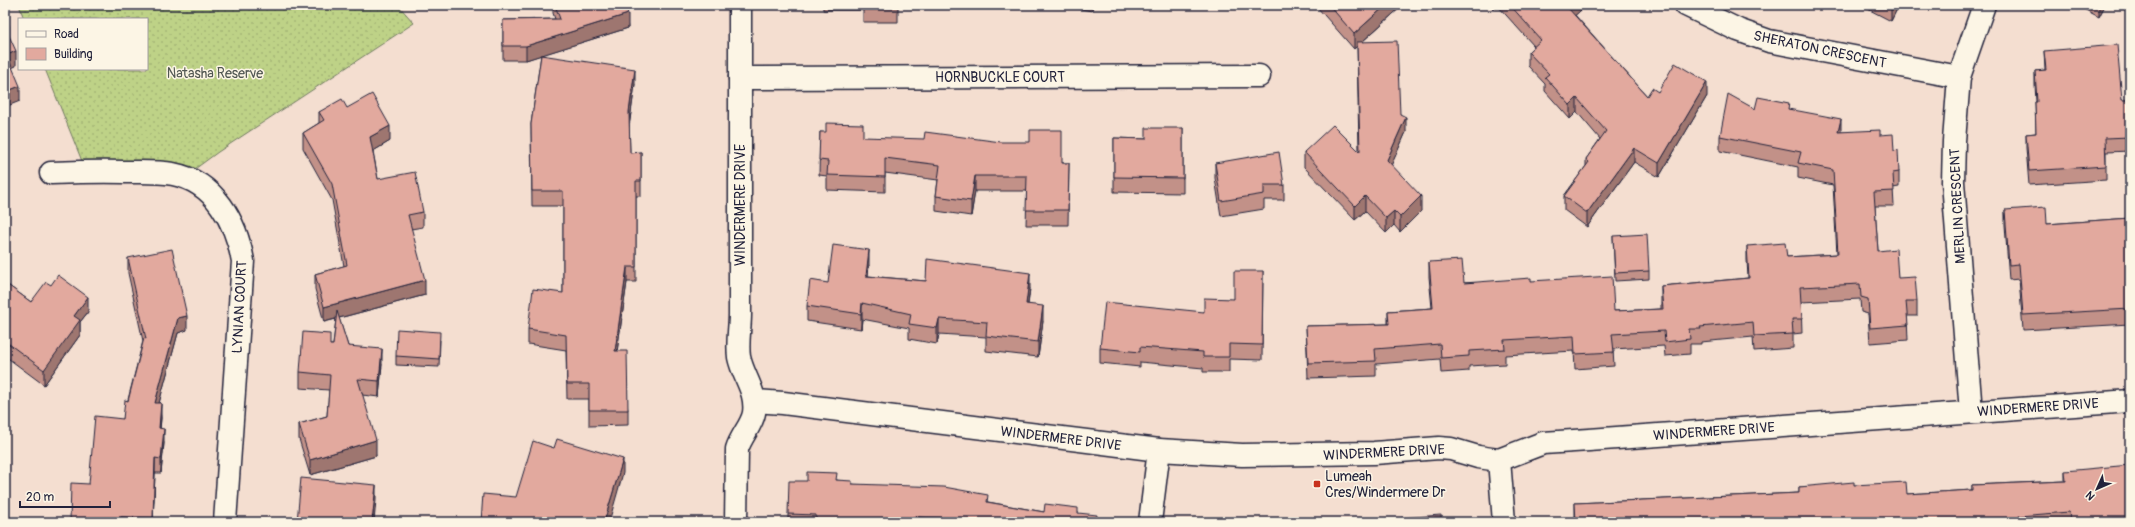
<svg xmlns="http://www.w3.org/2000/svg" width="2135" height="527" font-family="Pangolin,sans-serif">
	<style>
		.grass { fill: url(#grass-dots); stroke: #707a61 }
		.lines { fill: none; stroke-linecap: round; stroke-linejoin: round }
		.minor-casing { stroke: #22223b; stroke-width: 25 }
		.minor { stroke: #fcf5e5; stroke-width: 22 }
		.wall { fill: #c29188; stroke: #22223b }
		.shaded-wall { fill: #9e766f; stroke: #22223b }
		.building { fill: #e2a99e; stroke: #22223b }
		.poi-dot { fill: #c8321e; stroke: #fcf5e5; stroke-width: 1.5 }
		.labels { text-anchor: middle; stroke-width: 3; stroke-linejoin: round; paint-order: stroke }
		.street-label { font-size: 14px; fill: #22223b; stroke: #fcf5e5 }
		.park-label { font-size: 14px; fill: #515752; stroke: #fcf5e5 }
		.poi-label { font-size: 14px; fill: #22223b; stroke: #fcf5e5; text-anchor: start }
	</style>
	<defs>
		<pattern id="grass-dots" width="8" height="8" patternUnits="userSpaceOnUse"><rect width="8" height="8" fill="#bed287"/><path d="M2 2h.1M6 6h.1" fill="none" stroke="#a3b475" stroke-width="1.8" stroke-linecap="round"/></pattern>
	</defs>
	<rect width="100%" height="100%" fill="#f4ded0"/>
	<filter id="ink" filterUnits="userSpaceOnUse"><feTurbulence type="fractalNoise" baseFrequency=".025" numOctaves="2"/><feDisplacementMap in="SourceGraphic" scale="8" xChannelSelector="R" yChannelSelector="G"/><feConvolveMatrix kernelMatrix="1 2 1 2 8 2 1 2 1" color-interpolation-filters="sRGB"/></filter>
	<g filter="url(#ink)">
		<path class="grass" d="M 19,5 L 398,5 L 414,23 L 218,152 L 184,177 L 86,171 L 45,69 L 147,69 L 147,19 L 24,19 Z"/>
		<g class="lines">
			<defs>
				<g id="minor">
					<path d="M 1686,5 L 1738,30 L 1769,41 L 1959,77"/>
					<path d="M 740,78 L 1259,76"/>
					<path d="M 51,173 C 75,172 99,171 124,172 C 140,172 157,171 173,174 C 215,182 236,222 243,261 L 225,522"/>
					<path d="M 755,401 L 783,403 L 1159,450 L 1242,455 L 1374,453 L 1439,448 L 1451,449 L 1478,457 L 1499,460 L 1543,443 L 1589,440 L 2130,401"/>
					<path d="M 1971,412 L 1953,182 L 1954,141 L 1959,77 L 1984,5"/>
					<path d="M 1499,460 L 1504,522"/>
					<path d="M 736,522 L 737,449 C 741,436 752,425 754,413 C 757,391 743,377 739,357 C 737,343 740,328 740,314 L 740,5"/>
					<path d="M 1150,522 L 1159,450"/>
				</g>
			</defs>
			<use href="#minor" class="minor-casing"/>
			<use href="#minor" class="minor"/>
		</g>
		<g class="wall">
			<path d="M 553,5 L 625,5 L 628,28 L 541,55 L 635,84 L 629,126 L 630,153 L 641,152 L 641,196 L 636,196 L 636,282 L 627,282 L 617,351 L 628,410 L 628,425 L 589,426 L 589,399 L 567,399 L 566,350 L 528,344 L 528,329 L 563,293 L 563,206 L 532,206 L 531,124 L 541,55 L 526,60 L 503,60 L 503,20 L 555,19 L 553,13 Z"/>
			<path d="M 823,5 L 945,5 L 945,7 L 898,6 L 898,22 L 863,22 L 863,10 L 823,10 Z"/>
			<path d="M 1070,5 L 1093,5 L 1092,11 L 1070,7 Z"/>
			<path d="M 1317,5 L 1403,5 L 1362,42 L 1400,114 L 1406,132 L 1391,165 L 1421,211 L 1400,232 L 1394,225 L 1386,233 L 1365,211 L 1355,220 L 1304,167 L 1304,152 L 1359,151 L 1357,46 L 1354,49 L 1317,7 Z"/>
			<path d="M 1490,5 L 1581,5 L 1581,10 L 1575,15 L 1647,96 L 1658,92 L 1707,96 L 1659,177 L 1634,162 L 1587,227 L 1564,210 L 1564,196 L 1586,166 L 1586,159 L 1600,139 L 1577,112 L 1570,119 L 1545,91 L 1545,84 L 1528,66 L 1528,52 L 1534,46 L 1497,5 L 1493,9 Z"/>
			<path d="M 1860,5 L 1899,5 L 1891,21 Z"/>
			<path d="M 2076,5 L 2105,5 L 2099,17 Z"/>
			<path d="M 2044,51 L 2122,100 L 2130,100 L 2130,151 L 2106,152 L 2106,180 L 2029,185 L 2026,148 L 2026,134 L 2036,133 L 2035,102 L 2036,102 L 2035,85 L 2035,71 L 2045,70 Z"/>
			<path d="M 347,108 L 390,141 L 373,151 L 378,179 L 423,212 L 423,227 L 411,229 L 425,295 L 339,318 L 348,346 L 382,364 L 379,397 L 362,395 L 376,456 L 310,475 L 299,439 L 299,424 L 327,416 L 329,390 L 300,388 L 300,372 L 330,345 L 333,345 L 336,319 L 324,322 L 315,289 L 315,274 L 344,266 L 332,200 L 303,148 L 303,133 L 319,123 L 319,112 Z"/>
			<path d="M 1755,109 L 1789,109 L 1841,132 L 1880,135 L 1894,151 L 1899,172 L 1899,187 L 1893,188 L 1894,206 L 1875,206 L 1878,251 L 1898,278 L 1917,301 L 1917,316 L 1907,316 L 1908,340 L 1870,343 L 1868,314 L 1861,312 L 1860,299 L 1801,302 L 1802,333 L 1793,334 L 1793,348 L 1754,351 L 1753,337 L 1701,342 L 1701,344 L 1690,344 L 1690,354 L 1665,356 L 1664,346 L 1613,349 L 1614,366 L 1575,369 L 1574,351 L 1505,355 L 1505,364 L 1469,366 L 1469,371 L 1441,373 L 1440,359 L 1376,364 L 1376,376 L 1308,378 L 1306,326 L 1388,324 L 1388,311 L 1432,308 L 1429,277 L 1429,262 L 1464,283 L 1531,281 L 1614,311 L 1661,309 L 1661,286 L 1748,278 L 1747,260 L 1747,246 L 1787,257 L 1837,254 L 1833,185 L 1798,178 L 1798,167 L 1720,151 L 1720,136 Z"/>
			<path d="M 1183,128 L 1183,193 L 1114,192 L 1114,138 L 1146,139 Z"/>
			<path d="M 820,132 L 1062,163 L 1069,163 L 1068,225 L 1026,225 L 1027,191 L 975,191 L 971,216 L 936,211 L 936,196 L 938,180 L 885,173 L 885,192 L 827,190 L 827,176 L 819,175 Z"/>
			<path d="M 1215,163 L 1284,185 L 1284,200 L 1264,200 L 1264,209 L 1221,216 L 1215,178 Z"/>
			<path d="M 2005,210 L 2047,224 L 2130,218 L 2130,324 L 2023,330 L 2019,279 L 2009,280 L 2005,225 Z"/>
			<path d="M 1613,236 L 1649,271 L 1649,279 L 1615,281 Z"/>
			<path d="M 128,258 L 187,330 L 178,333 L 159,403 L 161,418 L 160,429 L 164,443 L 161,473 L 155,473 L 153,522 L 70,522 L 123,419 L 143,341 L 128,273 Z"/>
			<path d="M 869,265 L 868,276 L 926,281 L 1030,288 L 1028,305 L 1043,321 L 1038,357 L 986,351 L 986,337 L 939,334 L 937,344 L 909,339 L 909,328 L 862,319 L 861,329 L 807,321 L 807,306 L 828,283 Z"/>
			<path d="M 1263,271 L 1262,360 L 1229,359 L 1229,372 L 1203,372 L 1203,368 L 1140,362 L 1140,367 L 1100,363 L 1100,348 L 1204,312 L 1234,299 Z"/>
			<path d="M 5,283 L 31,302 L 88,312 L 80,322 L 80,335 L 44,385 L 5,356 Z"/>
			<path d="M 440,340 L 439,367 L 396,365 L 396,356 Z"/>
			<path d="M 2065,471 L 2130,522 L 1575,522 L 1575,503 L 1799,493 L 1799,487 L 1854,485 L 1907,494 L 1972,490 L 1972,485 L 2065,481 Z"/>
			<path d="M 837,480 L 852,484 L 988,502 L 1044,512 L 1078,513 L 1097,522 L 788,522 L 788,514 L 807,481 Z"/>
		</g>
		<g class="shaded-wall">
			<path d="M 1386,5 L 1403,5 L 1354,49 L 1354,34 Z"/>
			<path d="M 1493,5 L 1497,5 L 1493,9 Z"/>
			<path d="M 1571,5 L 1581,5 L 1581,10 L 1568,22 L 1568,8 Z"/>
			<path d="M 1891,5 L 1899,5 L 1891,21 Z"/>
			<path d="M 2099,5 L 2105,5 L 2099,17 Z"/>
			<path d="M 628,14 L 628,28 L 526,60 L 526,46 Z"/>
			<path d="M 9,26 L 9,41 L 5,27 Z"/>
			<path d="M 16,51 L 16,66 L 7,70 L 7,55 Z"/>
			<path d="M 635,69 L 635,84 L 629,127 L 629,112 Z"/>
			<path d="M 1707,82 L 1707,96 L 1659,177 L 1659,163 Z"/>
			<path d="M 20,86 L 20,101 L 5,107 L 5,92 Z"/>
			<path d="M 1577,98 L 1577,112 L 1570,119 L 1570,105 Z"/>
			<path d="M 1406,117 L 1406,132 L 1387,175 L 1387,160 Z"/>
			<path d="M 1841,119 L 1841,134 L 1838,132 Z"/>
			<path d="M 390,126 L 390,141 L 370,153 L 370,137 Z"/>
			<path d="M 1634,148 L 1634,162 L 1587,227 L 1587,213 Z"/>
			<path d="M 975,176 L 975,191 L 971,216 L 971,201 Z"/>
			<path d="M 1365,196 L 1365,211 L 1355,220 L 1355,206 Z"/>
			<path d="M 1421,196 L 1421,211 L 1400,232 L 1400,217 Z"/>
			<path d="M 1394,211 L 1394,225 L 1386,233 L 1386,218 Z"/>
			<path d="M 869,250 L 869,265 L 866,291 L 866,276 Z"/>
			<path d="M 627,267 L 627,282 L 615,366 L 615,351 Z"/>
			<path d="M 1030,273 L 1030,288 L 1026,319 L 1026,304 Z"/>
			<path d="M 425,280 L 425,295 L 324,322 L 324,307 Z"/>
			<path d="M 88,297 L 88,312 L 80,322 L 80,335 L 44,385 L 44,370 L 74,316 Z"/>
			<path d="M 862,303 L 862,319 L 861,329 L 861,314 Z"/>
			<path d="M 1043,306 L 1043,321 L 1038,357 L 1038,342 Z"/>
			<path d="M 187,316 L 187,330 L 178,333 L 155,418 L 155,403 L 178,318 Z"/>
			<path d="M 939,319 L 939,334 L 937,344 L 937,328 Z"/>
			<path d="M 382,349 L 382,364 L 379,397 L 379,381 Z"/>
			<path d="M 161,403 L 161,418 L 159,443 L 159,428 Z"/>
			<path d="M 164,429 L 164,443 L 161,473 L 161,459 Z"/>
			<path d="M 376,440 L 376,456 L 310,475 L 310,460 Z"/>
			<path d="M 155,458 L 155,473 L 153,522 Z"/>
			<path d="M 623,459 L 623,473 L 609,522 L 604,522 Z"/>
			<path d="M 376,485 L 376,500 L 374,522 L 372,522 Z"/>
		</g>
		<g class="building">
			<path d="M 555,5 L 625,5 L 628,14 L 526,46 L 503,46 L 503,20 L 560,19 Z"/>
			<rect x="863" y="5" width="35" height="2"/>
			<path d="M 1329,5 L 1386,5 L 1354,34 Z"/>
			<path d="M 1510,5 L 1571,5 L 1568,8 L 1647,96 L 1652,88 L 1658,92 L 1675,63 L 1707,82 L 1659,163 L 1634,148 L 1587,213 L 1564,196 L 1589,162 L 1586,159 L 1606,131 L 1577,98 L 1570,105 L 1545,77 L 1549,74 L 1528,52 L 1541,40 Z"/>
			<path d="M 5,17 L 9,26 L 5,27 L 16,51 L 7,55 L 20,86 L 5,92 Z"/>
			<path d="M 1397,41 L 1400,114 L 1406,117 L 1387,160 L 1421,196 L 1400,217 L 1394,211 L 1386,218 L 1365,196 L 1355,206 L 1304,152 L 1333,125 L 1360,152 L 1357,42 Z"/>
			<path d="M 2117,45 L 2122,100 L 2130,100 L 2130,137 L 2105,138 L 2106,166 L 2029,171 L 2026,134 L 2036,133 L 2035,102 L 2037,102 L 2035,71 L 2046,70 L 2044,51 Z"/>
			<path d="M 541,55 L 635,69 L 629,112 L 630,153 L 641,152 L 641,181 L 636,181 L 636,267 L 627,267 L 615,351 L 627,351 L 628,410 L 589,410 L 589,384 L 567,384 L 566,335 L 528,329 L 533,289 L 563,293 L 563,191 L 532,191 L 531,124 Z"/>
			<path d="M 372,94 L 390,126 L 370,137 L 378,179 L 415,172 L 423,212 L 408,215 L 425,280 L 324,307 L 315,274 L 347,265 L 332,184 L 303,133 L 324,120 L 319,112 L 342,99 L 347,108 Z"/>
			<path d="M 1728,94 L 1755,109 L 1758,97 L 1789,103 L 1788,109 L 1841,119 L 1838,132 L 1880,130 L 1880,135 L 1893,134 L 1894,151 L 1898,150 L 1899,172 L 1893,173 L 1894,191 L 1874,192 L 1878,251 L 1896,249 L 1898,278 L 1915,277 L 1917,301 L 1906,301 L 1908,325 L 1870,328 L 1868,299 L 1861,297 L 1860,284 L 1800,287 L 1802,319 L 1792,319 L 1793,334 L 1754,336 L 1753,322 L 1700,327 L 1701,329 L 1689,329 L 1690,339 L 1665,342 L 1664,331 L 1612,334 L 1614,352 L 1575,354 L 1574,336 L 1504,340 L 1505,349 L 1469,351 L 1469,356 L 1441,358 L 1440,344 L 1375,349 L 1376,361 L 1308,363 L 1306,326 L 1389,324 L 1388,311 L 1433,308 L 1429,262 L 1462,260 L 1464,283 L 1531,278 L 1531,281 L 1612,276 L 1614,311 L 1663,309 L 1661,286 L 1749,278 L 1747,246 L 1785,243 L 1787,257 L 1838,254 L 1833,170 L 1798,163 L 1801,152 L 1720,136 Z"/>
			<path d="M 826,123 L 863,124 L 863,137 L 924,139 L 925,132 L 1001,142 L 1030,142 L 1030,130 L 1062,130 L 1062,163 L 1069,163 L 1068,210 L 1026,210 L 1027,176 L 975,176 L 971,201 L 936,196 L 940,165 L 885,158 L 885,177 L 827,175 L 828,161 L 819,160 L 820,132 L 826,132 Z"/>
			<path d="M 1146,128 L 1183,128 L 1183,178 L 1114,177 L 1114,138 L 1146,139 Z"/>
			<path d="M 1279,152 L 1284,185 L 1264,185 L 1264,194 L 1221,201 L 1215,163 Z"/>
			<path d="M 2046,207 L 2047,224 L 2130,218 L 2130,309 L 2023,315 L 2019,264 L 2009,265 L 2005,210 Z"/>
			<path d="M 1647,234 L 1649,271 L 1615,273 L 1613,236 Z"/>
			<path d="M 833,245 L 869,250 L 866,276 L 926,281 L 927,259 L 1030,273 L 1026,304 L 1043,306 L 1038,342 L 986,336 L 987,322 L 939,319 L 937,328 L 909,324 L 911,314 L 862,303 L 861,314 L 807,306 L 810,280 L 828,283 Z"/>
			<path d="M 172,249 L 187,316 L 178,318 L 155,403 L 161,403 L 159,428 L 164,429 L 161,459 L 155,458 L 153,518 L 121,517 L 120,522 L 70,522 L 71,483 L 89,484 L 95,416 L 123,419 L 125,400 L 128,401 L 144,338 L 146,339 L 128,258 Z"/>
			<path d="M 1234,271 L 1263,271 L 1262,345 L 1229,344 L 1229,357 L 1203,357 L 1203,352 L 1140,347 L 1140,352 L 1100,348 L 1105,302 L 1204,312 L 1204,298 L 1234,299 Z"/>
			<path d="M 58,275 L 88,297 L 74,316 L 80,320 L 44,370 L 5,341 L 5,283 L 31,302 L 46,282 L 51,285 Z"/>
			<path d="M 337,311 L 348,346 L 382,349 L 379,381 L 358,379 L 376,440 L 310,460 L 299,424 L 327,416 L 330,375 L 300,372 L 303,332 L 330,334 L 330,345 L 333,345 Z"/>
			<path d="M 397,329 L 440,332 L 439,359 L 396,356 Z"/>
			<path d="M 557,439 L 623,459 L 604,522 L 481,522 L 483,494 L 516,497 L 533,441 L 554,448 Z"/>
			<path d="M 2130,465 L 2130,522 L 2076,522 L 2076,520 L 2070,521 L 2069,512 L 2019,516 L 2019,522 L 1717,522 L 1717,520 L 1678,522 L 1576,522 L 1575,503 L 1799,493 L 1799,487 L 1854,482 L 1854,485 L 1906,482 L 1907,494 L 1972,490 L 1972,485 L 2066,481 L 2065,471 Z"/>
			<path d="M 807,472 L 837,473 L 836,480 L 852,481 L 852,484 L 944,487 L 988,495 L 987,502 L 1044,512 L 1045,504 L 1078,508 L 1078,513 L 1097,515 L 1096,522 L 963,522 L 964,519 L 914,517 L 913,522 L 816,522 L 816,515 L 788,514 L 789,481 L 807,481 Z"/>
			<path d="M 301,478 L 376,485 L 372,522 L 297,522 Z"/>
			<path d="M 1441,515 L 1441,522 L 1401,522 L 1401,518 Z"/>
			<path d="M 1206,518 L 1247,522 L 1205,522 Z"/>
			<path d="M 5,519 L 11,520 L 11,522 L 5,522 Z"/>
		</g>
	</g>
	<rect class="poi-dot" x="1313" y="480" width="8" height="8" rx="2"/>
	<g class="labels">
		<g class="street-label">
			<text transform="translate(1820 49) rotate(12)" y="5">SHERATON CRESCENT</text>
			<text x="1000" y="82">HORNBUCKLE COURT</text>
			<text transform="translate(740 205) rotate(-90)" y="5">WINDERMERE DRIVE</text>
			<text transform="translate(1957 206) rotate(-93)" y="5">MERLIN CRESCENT</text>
			<text transform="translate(239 307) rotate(-87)" y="5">LYNIAN COURT</text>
			<text transform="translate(2038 407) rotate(-4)" y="5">WINDERMERE DRIVE</text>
			<text transform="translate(1714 431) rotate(-4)" y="5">WINDERMERE DRIVE</text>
			<text transform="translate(1061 438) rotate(7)" y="5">WINDERMERE DRIVE</text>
			<text transform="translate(1384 452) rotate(-3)" y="5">WINDERMERE DRIVE</text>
		</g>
		<g class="park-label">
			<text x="215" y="78">Natasha Reserve</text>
		</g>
		<g class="poi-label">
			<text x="1325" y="481">Lumeah<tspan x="1325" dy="16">Cres/Windermere Dr</tspan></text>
		</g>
	</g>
	<rect width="2135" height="527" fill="none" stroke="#fcf5e5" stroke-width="20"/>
	<rect x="10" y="10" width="2115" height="507" fill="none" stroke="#22223b" stroke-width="1.5" filter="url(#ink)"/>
	<rect x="18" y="18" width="130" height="52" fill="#fcf5e5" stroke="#a5a1a1"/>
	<rect x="26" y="31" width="20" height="6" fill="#fcf5e5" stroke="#a5a1a1"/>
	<text x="54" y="38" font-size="12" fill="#22223b">Road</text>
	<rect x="26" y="48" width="20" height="12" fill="#e2a99e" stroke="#a5a1a1"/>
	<text x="54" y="58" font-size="12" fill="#22223b">Building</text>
	<g transform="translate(2097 489) rotate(225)" stroke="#fcf5e5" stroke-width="3" paint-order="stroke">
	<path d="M0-3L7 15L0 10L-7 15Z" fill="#22223b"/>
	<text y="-6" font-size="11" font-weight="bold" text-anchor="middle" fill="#22223b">N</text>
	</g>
	<path d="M20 501v6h90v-6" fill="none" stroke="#22223b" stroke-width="2"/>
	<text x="26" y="501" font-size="12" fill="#22223b" stroke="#fcf5e5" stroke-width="3" paint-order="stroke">20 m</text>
</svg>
